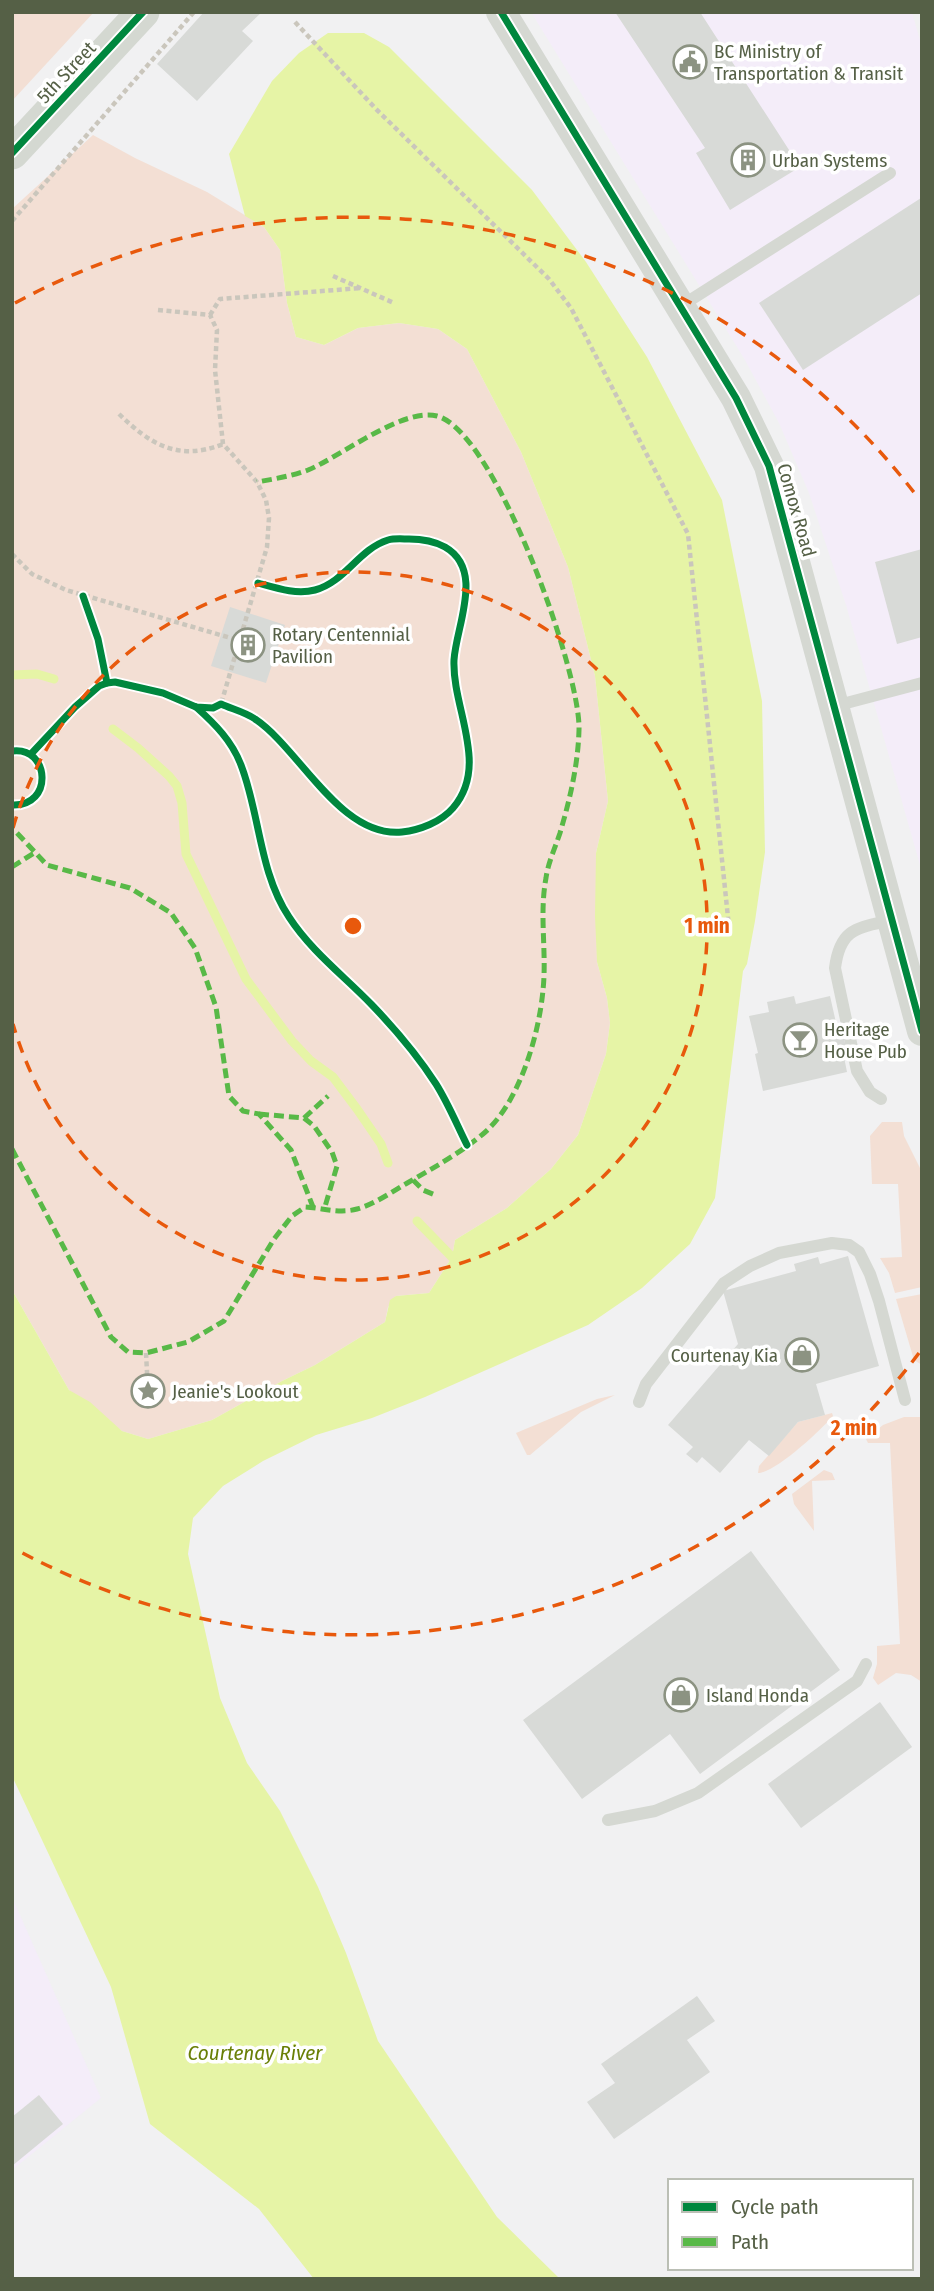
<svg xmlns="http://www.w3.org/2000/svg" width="934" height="2291" font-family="'Fira Sans Condensed',sans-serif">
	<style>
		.commercial { fill: #f4edf9 }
		.green { fill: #f3dfd4 }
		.water { fill: #e6f4a6 }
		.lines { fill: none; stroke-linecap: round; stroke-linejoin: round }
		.stream { stroke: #e6f4a6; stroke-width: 9 }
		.building { fill: #d8dad7 }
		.path { stroke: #cac6bc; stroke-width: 4.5; stroke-dasharray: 5 3.5; stroke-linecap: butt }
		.service { stroke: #d5d8d2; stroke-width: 12 }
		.tertiary { stroke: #d5d8d2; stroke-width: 30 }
		.secondary { stroke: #d4d8d1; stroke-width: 33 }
		.quiet { stroke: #58b947; stroke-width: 5; stroke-dasharray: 10 5; stroke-linecap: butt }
		.cycleway-casing { stroke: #fff; stroke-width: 11 }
		.cycleway { stroke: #00873e; stroke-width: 7 }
		.ring { fill: none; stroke: #e8590c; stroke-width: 3.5; stroke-dasharray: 12 9 }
		.labels { text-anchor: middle; stroke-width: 7; stroke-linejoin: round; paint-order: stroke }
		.poi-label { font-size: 19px; fill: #556046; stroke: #fff; text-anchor: start }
		.street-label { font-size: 19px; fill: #556046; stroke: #fff }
		.water-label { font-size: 21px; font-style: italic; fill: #697f06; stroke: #fff }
		.centre { fill: #e8590c; stroke: #fff; stroke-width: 3.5 }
		.ring-label { font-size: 21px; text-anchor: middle; font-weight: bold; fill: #e8590c; stroke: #fff; stroke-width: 7; stroke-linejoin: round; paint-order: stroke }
	</style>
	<rect width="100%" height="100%" fill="#f1f1f2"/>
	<g class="commercial">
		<path d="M 531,12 L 912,12 L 922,47 L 922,872 L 846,605 L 809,493 L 779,423 L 745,360 Z"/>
		<path d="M 12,1897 L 101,2098 L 12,2170 Z"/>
	</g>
	<g class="green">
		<path d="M 12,12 L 94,12 L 12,101 Z"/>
		<path d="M 93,135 L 135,158 L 207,192 L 264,227 L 280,250 L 287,303 L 296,337 L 324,345 L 358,328 L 399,323 L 438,329 L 467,349 L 521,452 L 568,567 L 595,676 L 608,801 L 596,853 L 597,962 L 607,998 L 610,1023 L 606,1054 L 578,1135 L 551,1169 L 507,1208 L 455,1240 L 452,1257 L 429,1293 L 396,1296 L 388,1307 L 385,1322 L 315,1365 L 282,1381 L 212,1420 L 148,1439 L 122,1431 L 69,1390 L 12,1290 L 12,209 Z"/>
		<path d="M 882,1122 L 902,1122 L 904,1136 L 922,1172 L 922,1287 L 895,1293 L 889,1273 L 880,1258 L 902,1257 L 898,1184 L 872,1184 L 870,1136 Z"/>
		<path d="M 922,1294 L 922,1365 L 914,1360 L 896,1299 Z"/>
		<path d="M 615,1395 L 581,1412 L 530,1455 L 527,1455 L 516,1433 L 597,1399 Z"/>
		<path d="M 832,1413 L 833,1416 C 821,1430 775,1473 758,1473 L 759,1466 L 798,1422 Z"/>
		<path d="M 904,1417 L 922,1417 L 922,1682 L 911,1675 L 896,1673 L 878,1685 L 873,1678 L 877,1664 L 877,1646 L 900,1644 L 890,1443 L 868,1443 L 866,1439 L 883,1425 Z"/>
		<path d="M 824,1470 L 832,1473 L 835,1480 L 812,1481 L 814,1531 L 794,1504 L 792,1494 Z"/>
	</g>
	<path class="water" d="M 328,33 L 364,33 L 389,47 L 532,190 L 586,262 L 647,357 L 722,500 L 762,701 L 765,852 L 755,921 L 747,964 L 743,971 L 715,1198 L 690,1244 L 642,1288 L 588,1325 L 425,1397 L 372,1418 L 316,1435 L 263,1461 L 223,1486 L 193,1518 L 188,1554 L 220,1698 L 247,1763 L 280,1811 L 318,1887 L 346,1953 L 378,2041 L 497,2217 L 560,2279 L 314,2279 L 259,2209 L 150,2124 L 111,1987 L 12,1776 L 12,1290 L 69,1390 L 90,1402 L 122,1431 L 148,1439 L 212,1420 L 282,1381 L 315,1365 L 385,1322 L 390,1300 L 396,1296 L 429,1293 L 452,1257 L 455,1240 L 507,1208 L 551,1169 L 578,1135 L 606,1054 L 610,1023 L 607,998 L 597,962 L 595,916 L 596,853 L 608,801 L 595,676 L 568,567 L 521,452 L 467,349 L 438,329 L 399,323 L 358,328 L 324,345 L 296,337 L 287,303 L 280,250 L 264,227 L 245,216 L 229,154 L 272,81 L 299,53 Z"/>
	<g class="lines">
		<g class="stream">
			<path d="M 12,675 L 37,674 L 54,679"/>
			<path d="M 113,729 L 138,748 L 169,776 L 177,786 L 182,803 L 186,854 L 246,979 L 292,1041 L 311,1061 L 333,1077 L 357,1109 L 381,1144 L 388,1163"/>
			<path d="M 417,1221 L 452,1257"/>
		</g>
	</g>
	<g class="building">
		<path d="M 204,12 L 262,12 L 242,31 L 253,41 L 197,101 L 157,64 Z"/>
		<path d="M 615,12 L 700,12 L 800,167 L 730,210 L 696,153 L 705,148 Z"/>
		<path d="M 921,198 L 922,293 L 803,370 L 759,303 Z"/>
		<path d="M 922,549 L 922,637 L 897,644 L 875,562 Z"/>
		<path d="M 230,607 L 285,625 L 266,683 L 211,666 Z"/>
		<path d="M 794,996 L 796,1004 L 830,996 L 837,1027 L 841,1026 L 848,1056 L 844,1057 L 847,1072 L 763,1091 L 755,1054 L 758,1053 L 749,1016 L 769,1012 L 767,1002 Z"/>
		<path d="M 848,1256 L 879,1366 L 816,1384 L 825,1415 L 798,1422 L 769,1456 L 749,1440 L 720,1473 L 702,1457 L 697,1463 L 686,1454 L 693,1447 L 668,1425 L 738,1344 L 723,1291 L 796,1271 L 794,1264 L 818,1257 L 820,1264 Z"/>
		<path d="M 751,1551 L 840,1670 L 700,1774 L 670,1734 L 582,1799 L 523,1720 Z"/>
		<path d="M 880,1702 L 912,1747 L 801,1828 L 768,1784 Z"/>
		<path d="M 697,1996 L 715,2021 L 687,2040 L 710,2072 L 614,2139 L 587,2102 L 615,2083 L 601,2064 Z"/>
		<path d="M 39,2095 L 63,2124 L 12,2166 L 12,2117 Z"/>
	</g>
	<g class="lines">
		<g class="path">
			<path d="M 295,22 L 376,109 L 549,279 L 571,308 L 688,534 L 729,927"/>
			<path d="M 12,221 L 194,12"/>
			<path d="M 333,276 L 394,303"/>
			<path d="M 158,310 L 210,315 L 217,330 L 215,370 L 223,444 L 257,482 L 266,500 L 269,518 L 267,547 L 221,704"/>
			<path d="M 210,315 L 220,299 L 361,288"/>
			<path d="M 119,414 C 150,444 178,462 223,444"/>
			<path d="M 12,554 L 32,574 L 66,590 L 241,641"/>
			<path d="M 146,1353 L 148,1391"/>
		</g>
		<g class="service">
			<path d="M 681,306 L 890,173"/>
			<path d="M 835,706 L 922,683"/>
			<path d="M 881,1099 L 870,1092 L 857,1071 L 835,968 C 840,928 857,928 892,920"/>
			<path d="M 639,1402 L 646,1384 L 724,1283 L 750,1266 L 779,1253 L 832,1243 L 849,1245 L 859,1252 L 870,1274 L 879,1301 L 905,1400"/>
			<path d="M 608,1820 L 655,1811 L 698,1793 L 857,1681 L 866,1664"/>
		</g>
		<path class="tertiary" d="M 501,12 L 736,398 L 769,466 L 922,1031"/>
		<path class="secondary" d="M 12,153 L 143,12"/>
		<g class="quiet">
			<path d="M 17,833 L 47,865 L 130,888 L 171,913 L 195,948 L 216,1007 L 229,1096 L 243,1111 L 259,1114 L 291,1150 L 313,1207"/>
			<path d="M 12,867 L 34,853"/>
			<path d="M 259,1114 L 304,1118 L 314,1126 L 332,1152 L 337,1166 L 324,1210"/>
			<path d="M 304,1118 L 328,1096"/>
			<path d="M 12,1149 L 111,1337 L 128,1352 L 146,1353 L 188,1342 L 224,1321 L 274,1239 L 292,1216 L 305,1207 C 323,1208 339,1214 357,1209 C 375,1204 393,1191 409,1182 C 435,1167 460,1153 483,1134 C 519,1104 539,1035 543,990 C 547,953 539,915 546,878 C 548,863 555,848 560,833 C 570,799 578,765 579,730 C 581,672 495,431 437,416 C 403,407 340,457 308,470 C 292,476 274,479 257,482"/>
			<path d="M 413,1180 L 423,1190 L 435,1195"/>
		</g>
		<defs>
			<g id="cycleway">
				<path d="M 501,12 L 736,398 L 769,466 L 922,1031"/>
				<path d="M 12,153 L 143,12"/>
				<path d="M 83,596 L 98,639 L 107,683"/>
				<path d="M 196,707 C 215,724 232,741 241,765 C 260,814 259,872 289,917 C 311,951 344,976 372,1005 C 395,1029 418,1056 436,1084 C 448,1103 457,1125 467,1145"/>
				<path d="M 12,751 C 50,746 54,807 12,805"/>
				<path d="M 31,754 L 75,707 L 99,686 L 107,683 L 115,682 L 163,693 L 196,707 L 213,708 L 221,704 C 232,709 245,712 255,719 C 300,749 340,838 402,832 C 420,830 441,822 453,808 C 490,765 452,709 454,660 C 456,626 485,570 445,547 C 434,541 422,539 409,539 C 403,539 395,538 388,540 C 359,549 345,582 315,590 C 296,595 276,588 258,583"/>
			</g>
		</defs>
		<use href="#cycleway" class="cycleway-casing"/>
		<use href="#cycleway" class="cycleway"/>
	</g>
	<g class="ring">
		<path d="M13 828A354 354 0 1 1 13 1024"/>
		<path d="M919 1353A709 709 0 0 1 15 1549M15 303A709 709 0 0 1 919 499"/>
	</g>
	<defs>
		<symbol id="civic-ring" viewBox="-11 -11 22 22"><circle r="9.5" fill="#fff" stroke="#8c9382" stroke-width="1.5"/><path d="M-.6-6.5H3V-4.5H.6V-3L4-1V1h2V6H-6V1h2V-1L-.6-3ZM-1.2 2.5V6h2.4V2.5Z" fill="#8c9382"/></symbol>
		<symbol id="building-ring" viewBox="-11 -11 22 22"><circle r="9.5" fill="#fff" stroke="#8c9382" stroke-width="1.5"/><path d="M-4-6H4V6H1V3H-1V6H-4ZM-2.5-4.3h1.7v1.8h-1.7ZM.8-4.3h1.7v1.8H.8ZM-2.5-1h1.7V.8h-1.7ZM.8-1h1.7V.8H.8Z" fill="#8c9382"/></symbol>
		<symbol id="bar-ring" viewBox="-11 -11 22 22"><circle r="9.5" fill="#fff" stroke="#8c9382" stroke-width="1.5"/><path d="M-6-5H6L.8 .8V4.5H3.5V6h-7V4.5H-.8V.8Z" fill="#8c9382"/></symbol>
		<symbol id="shop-ring" viewBox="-11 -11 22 22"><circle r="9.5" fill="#fff" stroke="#8c9382" stroke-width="1.5"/><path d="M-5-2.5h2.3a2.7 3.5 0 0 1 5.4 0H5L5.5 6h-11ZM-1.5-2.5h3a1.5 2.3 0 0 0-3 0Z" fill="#8c9382"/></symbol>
		<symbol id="sight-ring" viewBox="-11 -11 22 22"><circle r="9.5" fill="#fff" stroke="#8c9382" stroke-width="1.5"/><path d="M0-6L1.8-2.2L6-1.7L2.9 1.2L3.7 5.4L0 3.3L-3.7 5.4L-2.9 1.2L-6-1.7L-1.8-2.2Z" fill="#8c9382"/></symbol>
	</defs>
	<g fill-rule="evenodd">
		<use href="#civic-ring" x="671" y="43" width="38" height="38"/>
		<use href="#building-ring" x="729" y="141" width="38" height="38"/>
		<use href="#building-ring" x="229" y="626" width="38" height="38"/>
		<use href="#bar-ring" x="781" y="1021" width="38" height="38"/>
		<use href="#shop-ring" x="783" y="1336" width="38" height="38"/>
		<use href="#sight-ring" x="129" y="1372" width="38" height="38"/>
		<use href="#shop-ring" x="662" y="1676" width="38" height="38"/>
	</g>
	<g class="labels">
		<g class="poi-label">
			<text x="714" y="58">BC Ministry of<tspan x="714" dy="22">Transportation &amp; Transit</tspan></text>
			<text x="772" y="167">Urban Systems</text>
			<text x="272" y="641">Rotary Centennial<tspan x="272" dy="22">Pavilion</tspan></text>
			<text x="824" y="1036">Heritage<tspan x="824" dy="22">House Pub</tspan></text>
			<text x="778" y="1362" text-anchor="end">Courtenay Kia</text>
			<text x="172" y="1398">Jeanie's Lookout</text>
			<text x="706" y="1702">Island Honda</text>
		</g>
		<g class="street-label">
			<text transform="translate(66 72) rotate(-47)" y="7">5th Street</text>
			<text transform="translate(797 510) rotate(74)" y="7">Comox Road</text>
		</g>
		<g class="water-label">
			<text x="255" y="2060">Courtenay River</text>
		</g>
	</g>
	<circle cx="353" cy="926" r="10" class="centre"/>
	<g class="ring-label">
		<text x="707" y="933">1 min</text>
		<text x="854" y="1435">2 min</text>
	</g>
	<rect width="934" height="2291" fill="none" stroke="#556046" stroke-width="28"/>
	<rect x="668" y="2179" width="245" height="91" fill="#ffffff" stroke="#bbbfb5" stroke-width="2"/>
	<rect x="682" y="2202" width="35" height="10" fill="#00873e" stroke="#bbbfb5" stroke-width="2"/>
	<text x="731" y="2214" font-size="21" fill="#556046">Cycle path</text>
	<rect x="682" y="2237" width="35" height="10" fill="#58b947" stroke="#bbbfb5" stroke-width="2"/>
	<text x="731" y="2249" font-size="21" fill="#556046">Path</text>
</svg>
